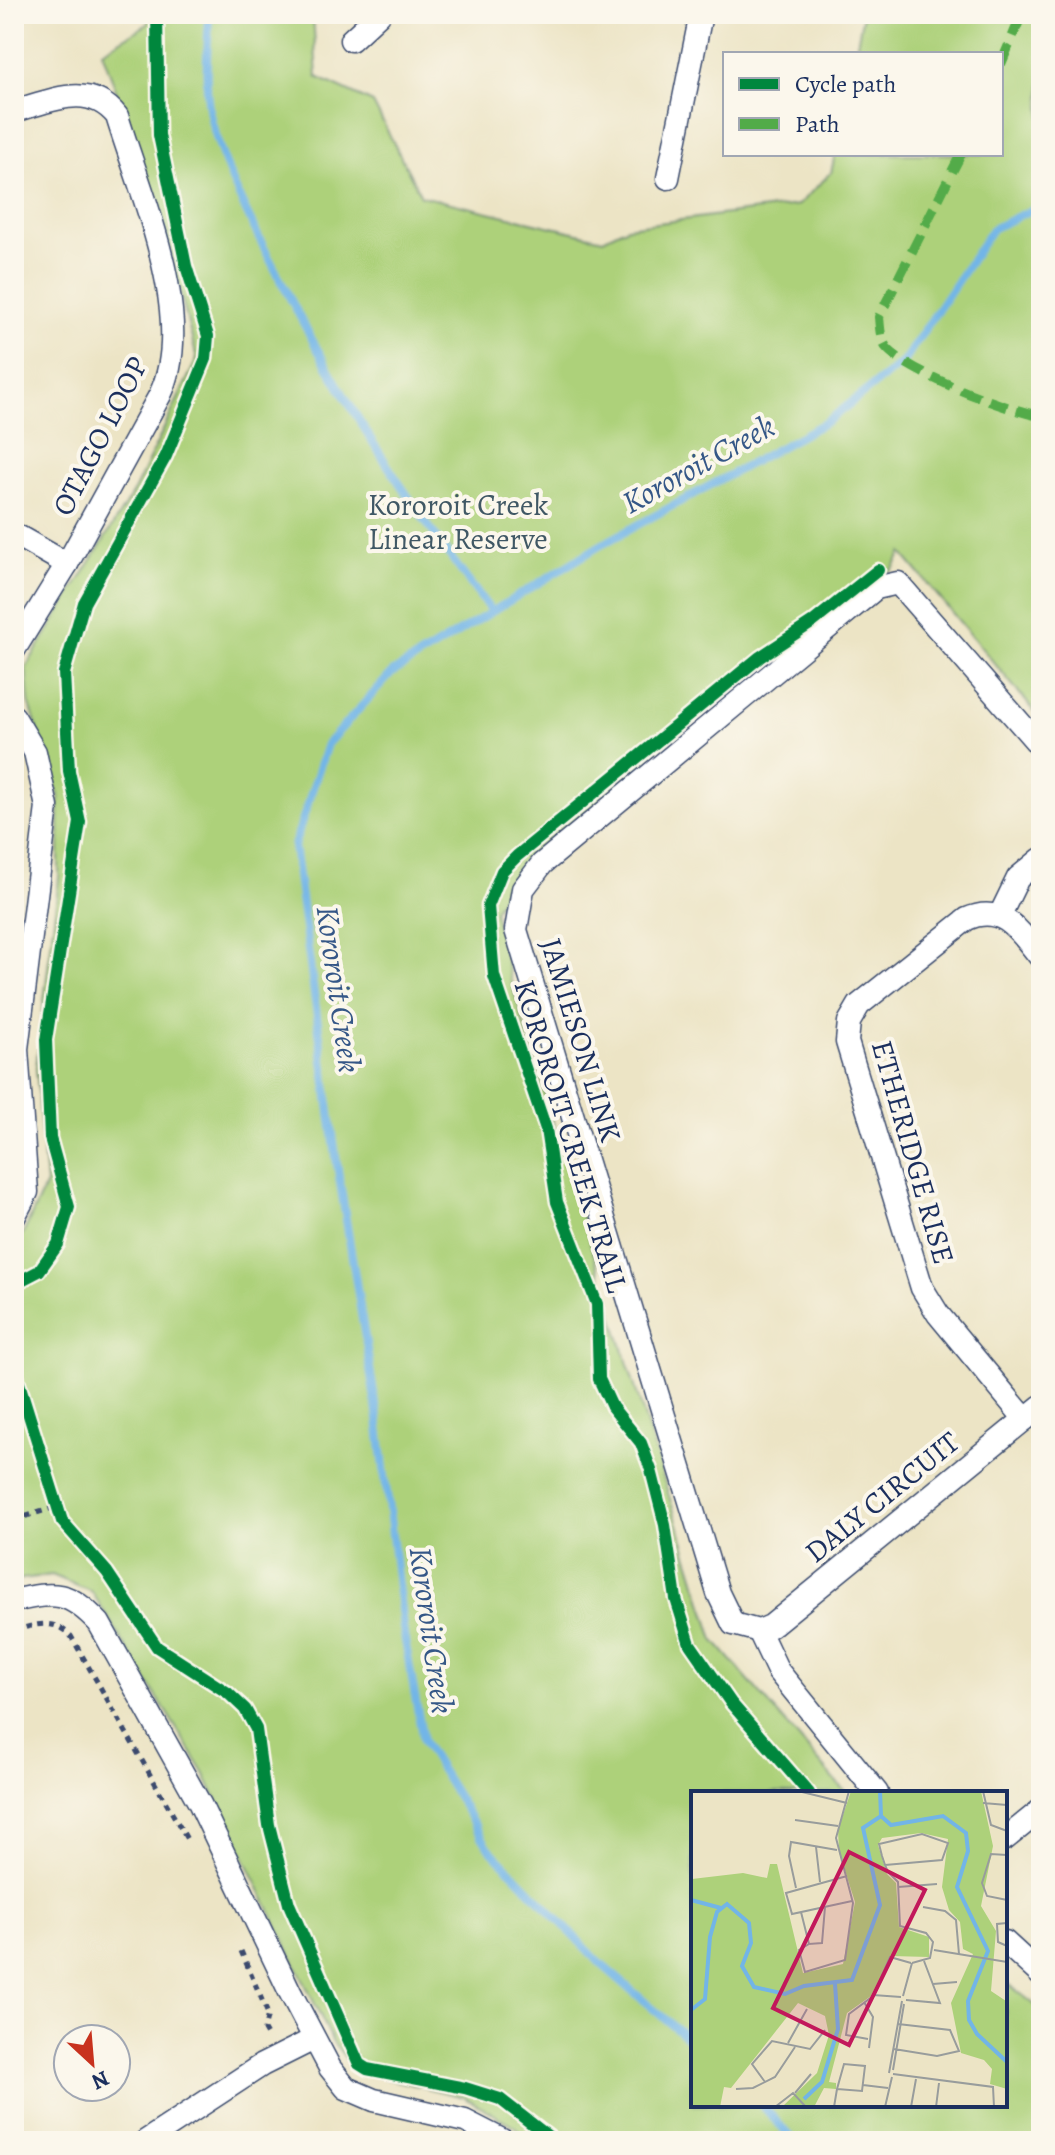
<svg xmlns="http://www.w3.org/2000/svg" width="1055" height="2155" font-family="Alegreya,serif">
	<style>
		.green { fill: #add17a; stroke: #64806c; stroke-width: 2 }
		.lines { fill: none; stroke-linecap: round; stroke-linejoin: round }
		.stream { stroke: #72b5e7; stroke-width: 8 }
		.minor-casing { stroke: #3a4a6d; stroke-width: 25 }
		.path { stroke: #3a4a6d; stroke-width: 5; stroke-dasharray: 6 6; stroke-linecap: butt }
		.minor { stroke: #fff; stroke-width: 22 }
		.quiet { stroke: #52ab49; stroke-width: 10; stroke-dasharray: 20 10; stroke-linecap: butt }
		.cycleway-casing { stroke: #fbf7ec; stroke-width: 17 }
		.cycleway { stroke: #00873e; stroke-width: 12 }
		.labels { text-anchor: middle; stroke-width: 8; stroke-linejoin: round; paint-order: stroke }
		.street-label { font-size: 30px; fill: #1b2f5e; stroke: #fbf7ec }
		.park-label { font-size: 30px; fill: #405865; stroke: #fbf7ec }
		.water-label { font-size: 32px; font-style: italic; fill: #355787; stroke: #fbf7ec }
		.inset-river { fill: none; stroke: #72b5e7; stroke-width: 4 }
		.inset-road { fill: none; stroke: #989c9c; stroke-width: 2 }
		.view { fill: #c2185b; fill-opacity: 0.15; stroke: #c2185b; stroke-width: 4 }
		.inset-edge { fill: none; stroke: #1b2f5e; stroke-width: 4 }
	</style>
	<rect width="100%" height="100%" fill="#fbf7ec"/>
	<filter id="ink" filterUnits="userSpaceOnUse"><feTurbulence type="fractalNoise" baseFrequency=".0125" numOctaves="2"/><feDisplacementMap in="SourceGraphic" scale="16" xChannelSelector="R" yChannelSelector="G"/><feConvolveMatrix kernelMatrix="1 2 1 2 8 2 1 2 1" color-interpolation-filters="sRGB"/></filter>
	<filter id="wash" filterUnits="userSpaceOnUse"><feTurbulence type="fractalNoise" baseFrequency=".006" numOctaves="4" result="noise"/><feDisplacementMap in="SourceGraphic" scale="32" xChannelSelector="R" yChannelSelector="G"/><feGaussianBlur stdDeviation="1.8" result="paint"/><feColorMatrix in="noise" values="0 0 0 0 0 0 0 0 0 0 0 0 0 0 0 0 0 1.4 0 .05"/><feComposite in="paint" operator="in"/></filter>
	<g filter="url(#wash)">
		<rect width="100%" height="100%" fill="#ece4c5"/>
		<path class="green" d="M 149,14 L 313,14 L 317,77 L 373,103 L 421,196 L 603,239 L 627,227 L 798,205 L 831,173 L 835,154 L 1001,154 L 1001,54 L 855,54 L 863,14 L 1041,14 L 1041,719 L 902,553 L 893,569 L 704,713 L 515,874 L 494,911 L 511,981 L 559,1143 L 714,1640 L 846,1793 L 693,1793 L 693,2105 L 1005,2105 L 1005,1981 L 1041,2010 L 1041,2141 L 529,2141 L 514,2126 L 464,2097 L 356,2071 L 333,2042 L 204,1773 L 92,1592 L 52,1575 L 14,1580 L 14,1237 L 23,1234 L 46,1184 L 36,1067 L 59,877 L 59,796 L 29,702 L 26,667 L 135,489 L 197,359 L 161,216 L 102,51 L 148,24 Z"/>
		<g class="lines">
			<g class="stream">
				<path d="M 209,14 C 208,49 203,89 212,123 C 227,178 254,228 280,279 C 340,397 410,506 491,611"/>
				<path d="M 693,2043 L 601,1964 L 489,1848 L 423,1741 L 404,1635 L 378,1418 L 337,1164 L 294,846 L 327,744 L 392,673 L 601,545 L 828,421 L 903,362 L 992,229 L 1041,205"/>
				<path d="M 762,2105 L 794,2141"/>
			</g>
		</g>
	</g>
	<g filter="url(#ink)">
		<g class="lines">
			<defs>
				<g id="minor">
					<path d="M 351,40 L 379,14"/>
					<path d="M 14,111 C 51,101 89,81 117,116 C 141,195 197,319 160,395 L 67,564 L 14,650"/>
					<path d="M 668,178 L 701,14"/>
					<path d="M 14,534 L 67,564"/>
					<path d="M 14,717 L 35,752 L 47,807 L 17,1049 L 27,1192 L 14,1217"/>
					<path d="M 1041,747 L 898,583 L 876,588 L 542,864 L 523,889 L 516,930 L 718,1593 L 733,1624 L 759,1631 L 771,1626 L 1041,1406"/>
					<path d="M 1000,915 L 1018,878 L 1041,859"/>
					<path d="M 1025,1419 L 938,1314 L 922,1288 L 847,1042 L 849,1022 L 859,1005 L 967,919 C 1003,903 1020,932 1041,958"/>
					<path d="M 14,1601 C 55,1591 69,1591 99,1623 L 200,1804 L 290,1992 L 330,2068 L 346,2088 L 374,2100 L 465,2121 L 504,2141"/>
					<path d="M 759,1631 L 778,1671 L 877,1793"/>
					<path d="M 1005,1839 L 1041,1810"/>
					<path d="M 1005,1942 L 1041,1975"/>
					<path d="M 146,2141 L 262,2065 L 314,2039"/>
				</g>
			</defs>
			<use href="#minor" class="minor-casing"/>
			<g class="path">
				<path d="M 14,1520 L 56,1507"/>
				<path d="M 14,1631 C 36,1624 53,1618 71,1636 L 188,1841"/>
				<path d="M 241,1951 L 268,2014 L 264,2030 L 268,2037"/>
			</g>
			<use href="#minor" class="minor"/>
			<g class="quiet">
				<path d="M 1001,64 L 1022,14"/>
				<path d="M 961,154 L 879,317 C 880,327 880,338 886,347 C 906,372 1008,411 1041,416"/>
			</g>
			<defs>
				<g id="cycleway">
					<path d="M 14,1284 L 39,1271 L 58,1244 L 69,1207 L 50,1138 L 46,1040 L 80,822 L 69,771 L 64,673 L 84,603 L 166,456 L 206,359 L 208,336 L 186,266 L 159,135 L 157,14"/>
					<path d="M 14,1367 L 62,1521 L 107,1572 L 157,1647 L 228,1693 L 245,1709 L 256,1729 L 269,1825 L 289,1904 L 359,2064 L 367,2069 L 465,2088 L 500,2099 L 554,2141"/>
					<path d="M 809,1793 L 731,1703 L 690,1644 L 676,1599 L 665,1525 L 651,1470 L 641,1443 L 612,1407 L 599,1379 L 597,1304 L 557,1202 L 546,1129 L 494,976 L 488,906 L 502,871 L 517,856 L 760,657 L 813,622 L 878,570"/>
				</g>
			</defs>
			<use href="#cycleway" class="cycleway-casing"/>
			<use href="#cycleway" class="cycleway"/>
		</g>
	</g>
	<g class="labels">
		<g class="street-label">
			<text transform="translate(100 436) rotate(-63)" y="10">OTAGO LOOP</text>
			<text transform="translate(581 1040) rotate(73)" y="10">JAMIESON LINK</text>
			<text transform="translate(571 1136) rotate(73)" y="10">KOROROIT CREEK TRAIL</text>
			<text transform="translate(913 1152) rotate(74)" y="10">ETHERIDGE RISE</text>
			<text transform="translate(882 1497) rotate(-39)" y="10">DALY CIRCUIT</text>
		</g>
		<g class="park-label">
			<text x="458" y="515">Kororoit Creek<tspan x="458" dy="34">Linear Reserve</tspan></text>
		</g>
		<g class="water-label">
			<text transform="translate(698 464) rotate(-29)" y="11">Kororoit Creek</text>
			<text transform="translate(339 989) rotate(82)" y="11">Kororoit Creek</text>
			<text transform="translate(432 1630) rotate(82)" y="11">Kororoit Creek</text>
		</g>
	</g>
	<g transform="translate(691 1791)">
		<rect width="316" height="316" fill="#ece4c5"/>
		<path d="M 160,0 L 290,0 L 302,55 L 290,115 L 305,140 L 300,200 L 315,210 L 316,298 L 299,293 L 301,278 L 293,269 L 270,262 L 260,212 L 282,163 L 272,158 L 269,131 L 258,119 L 251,96 L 257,48 L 230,42 L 191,47 L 187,54 L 196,83 L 205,92 L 208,136 L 238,146 L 238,166 L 200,165 L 180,205 L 156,222 L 138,291 L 145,292 L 145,298 L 133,297 L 123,316 L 91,316 L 126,282 L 138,244 L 134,225 L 107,212 L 40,297 L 33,296 L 29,316 L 0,316 L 1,88 L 52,82 L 76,87 L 79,73 L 86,73 L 112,182 L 152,173 L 164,111 L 148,61 L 147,39 Z" fill="#add17a"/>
		<path class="inset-river" d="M 189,0 L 190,25M 0,109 L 30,117M 0,219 L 14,208 L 19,146 L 26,121 L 36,113 L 58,132 L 60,152 L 51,175 L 63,196 L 94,203 L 113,195 L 161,189 L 189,114 L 172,37 L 190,25 L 200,34 L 252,25 L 275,42 L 277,60 L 266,96 L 297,160 L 277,210 L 278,229 L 286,243 L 316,271M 113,308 L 131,291 L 147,238 L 144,193"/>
		<path class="inset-road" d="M 107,0 L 156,12M 236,0 L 263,0M 292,0 L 300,34 L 316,40M 292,12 L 316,14M 104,29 L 147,35M 125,56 L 129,91M 316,64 L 300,63 L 291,92 L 296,105 L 316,109M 194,74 L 251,69 L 257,52 L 231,43 L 188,53 L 191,65 L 194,74 L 197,81 L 207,91 L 209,135 L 235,142 L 242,151 L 239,167 L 221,172M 156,85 L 95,102 L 101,123 L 161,110M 207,96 L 246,93M 105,97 L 98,65 L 100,51 L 146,59M 232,116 L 254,120 L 265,129 L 268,163M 110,121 L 118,153 L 131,152 L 134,116M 316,132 L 306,133 L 307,151 L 316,155M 118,153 L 108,159 L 114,181 L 154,169 L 162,112 L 145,47 L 158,0M 243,159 L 316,171M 242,193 L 266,191M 182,204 L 210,206M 212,205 L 221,172M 215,209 L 249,212 L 233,170M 173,211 L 182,226 L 178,257M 177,248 L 155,244 L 158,223 L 182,205 L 199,166 L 220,172M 97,252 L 116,218M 203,258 L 246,265 L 268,260 L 259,239 L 207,233M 202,279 L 213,213M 198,282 L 211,210M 202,283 L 302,296 L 303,316M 74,291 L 61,273 L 81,250 L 119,258 L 134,239M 172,294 L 197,297M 45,298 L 62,297 L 84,286 L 104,256M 104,302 L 120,283M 84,316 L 102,302 L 115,316M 143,316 L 146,298 L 153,273 L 174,275 L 171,300 L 146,298M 194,316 L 201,286M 220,316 L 225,288M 245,316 L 248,292"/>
		<path class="view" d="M 158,61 L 234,99 L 158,254 L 82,217 Z"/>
		<rect width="316" height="316" class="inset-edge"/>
	</g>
	<rect width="1055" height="2155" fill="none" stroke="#fbf7ec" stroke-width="48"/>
	<rect x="723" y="52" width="280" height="104" fill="#fbf7ec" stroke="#a1a7b3" stroke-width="2"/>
	<rect x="739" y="78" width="40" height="12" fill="#00873e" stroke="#a1a7b3" stroke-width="2"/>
	<text x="795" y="92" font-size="24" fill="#1b2f5e">Cycle path</text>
	<rect x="739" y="118" width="40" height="12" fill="#52ab49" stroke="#a1a7b3" stroke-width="2"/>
	<text x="795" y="132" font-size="24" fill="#1b2f5e">Path</text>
	<g transform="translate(92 2063) rotate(154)"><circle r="38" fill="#fbf7ec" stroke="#a1a7b3" stroke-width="2"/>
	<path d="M0-6L14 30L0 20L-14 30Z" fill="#c8321e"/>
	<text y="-12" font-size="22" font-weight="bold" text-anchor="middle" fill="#1b2f5e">N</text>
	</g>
</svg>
